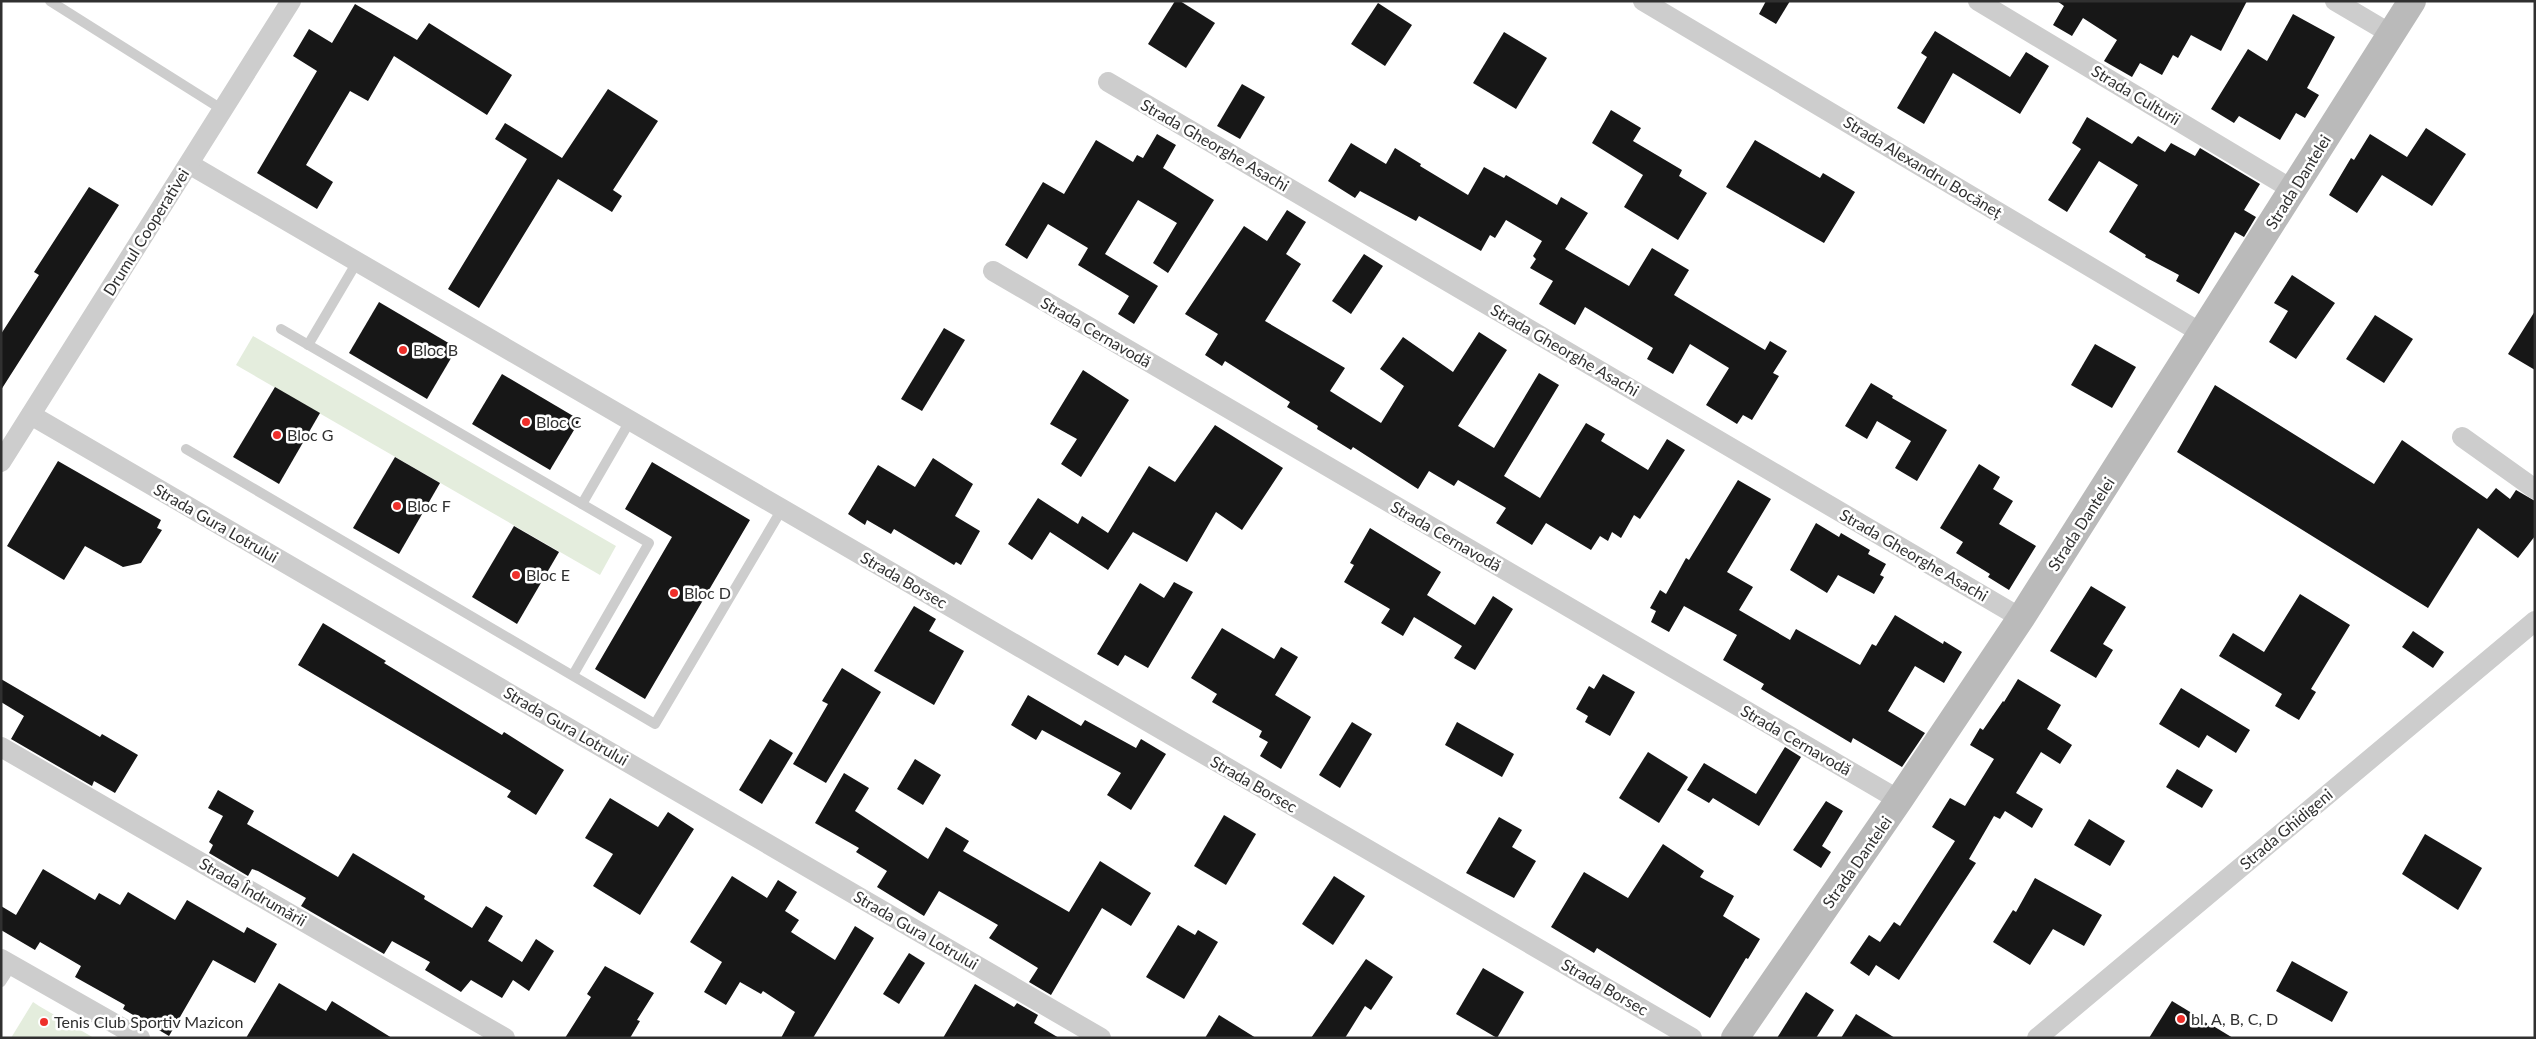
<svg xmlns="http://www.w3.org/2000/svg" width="2536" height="1039" font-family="Lato,sans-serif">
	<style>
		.green { fill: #e4eddd }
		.building { fill: #171717 }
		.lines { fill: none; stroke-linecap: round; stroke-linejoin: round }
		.lane { stroke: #cdcdcd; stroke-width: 10 }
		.street { stroke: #cdcdcd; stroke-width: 20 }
		.secondary { stroke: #bababa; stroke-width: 28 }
		.poi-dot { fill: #ee2f2a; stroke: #fff; stroke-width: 2 }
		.labels { text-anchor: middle; stroke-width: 5; stroke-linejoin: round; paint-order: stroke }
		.street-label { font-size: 16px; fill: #303030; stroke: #fff }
		.poi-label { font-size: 16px; fill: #303030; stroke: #fff; text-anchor: start }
	</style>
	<rect width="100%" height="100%" fill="#fff"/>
	<g class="green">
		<path d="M 253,336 L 616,546 L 600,575 L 236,365 Z"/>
		<path d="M 33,1002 L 39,1006 L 94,1038 L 11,1038 Z"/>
	</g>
	<g class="building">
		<path d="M 1175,1 L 1180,1 L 1215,23 L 1186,68 L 1148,44 Z"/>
		<path d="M 1766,1 L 1790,1 L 1776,24 L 1759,14 Z"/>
		<path d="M 2057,1 L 2247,1 L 2221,51 L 2191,35 L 2178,58 L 2173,55 L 2162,75 L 2140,63 L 2132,77 L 2104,61 L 2117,40 L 2083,18 L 2072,36 L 2053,25 L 2064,6 Z"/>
		<path d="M 1378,3 L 1412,25 L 1385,66 L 1351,44 Z"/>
		<path d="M 355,4 L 417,40 L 429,23 L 512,75 L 487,115 L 394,56 L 368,101 L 350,91 L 306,165 L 333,182 L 317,209 L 257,173 L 317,71 L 293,56 L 309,29 L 332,43 Z"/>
		<path d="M 2293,14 L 2335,37 L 2307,88 L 2319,95 L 2305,118 L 2296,113 L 2280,140 L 2239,116 L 2234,123 L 2211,109 L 2248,49 L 2267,61 Z"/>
		<path d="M 1935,31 L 2010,77 L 2026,52 L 2049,66 L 2020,114 L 1953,73 L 1924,124 L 1897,108 L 1927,57 L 1921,53 Z"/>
		<path d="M 1504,32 L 1547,58 L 1516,109 L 1473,83 Z"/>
		<path d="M 1242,84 L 1265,97 L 1240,139 L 1217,126 Z"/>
		<path d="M 608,89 L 658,121 L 613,190 L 622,196 L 612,212 L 558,179 L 479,308 L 448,289 L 527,159 L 495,139 L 505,123 L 562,158 Z"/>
		<path d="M 1611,110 L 1641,128 L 1633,141 L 1682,170 L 1679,176 L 1707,193 L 1678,240 L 1624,207 L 1643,175 L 1592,143 Z"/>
		<path d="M 2087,117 L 2132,144 L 2138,136 L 2165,152 L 2171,143 L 2195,156 L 2200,148 L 2260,184 L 2244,210 L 2256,217 L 2244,237 L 2235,232 L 2199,294 L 2176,281 L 2179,275 L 2145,257 L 2146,255 L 2109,232 L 2138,185 L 2099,161 L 2067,212 L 2048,200 L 2081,149 L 2072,143 Z"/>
		<path d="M 2426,128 L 2466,154 L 2432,206 L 2382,175 L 2357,213 L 2329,195 L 2351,158 L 2354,160 L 2370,134 L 2407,157 Z"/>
		<path d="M 1157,134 L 1176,145 L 1163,168 L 1214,200 L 1168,273 L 1153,263 L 1177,223 L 1138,200 L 1105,254 L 1158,286 L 1134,324 L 1118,314 L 1129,296 L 1078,265 L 1088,248 L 1048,224 L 1027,259 L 1005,245 L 1043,182 L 1064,194 L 1096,140 L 1133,162 L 1137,155 L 1143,158 Z"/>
		<path d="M 1755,140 L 1820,178 L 1823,173 L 1855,192 L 1824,243 L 1726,187 Z"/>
		<path d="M 1351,143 L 1386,164 L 1395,148 L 1421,164 L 1420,166 L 1468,195 L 1484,167 L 1504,178 L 1506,175 L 1557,205 L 1561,197 L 1588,213 L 1565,249 L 1629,286 L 1652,248 L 1689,270 L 1674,295 L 1765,350 L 1770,341 L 1787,351 L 1773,373 L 1779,376 L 1752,420 L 1743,415 L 1737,424 L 1706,405 L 1729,368 L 1690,344 L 1673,374 L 1647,359 L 1653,348 L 1585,307 L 1575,325 L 1539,304 L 1553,281 L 1530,268 L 1536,259 L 1533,256 L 1542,241 L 1506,220 L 1495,238 L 1490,235 L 1481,251 L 1419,216 L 1416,221 L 1360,191 L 1355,198 L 1328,181 Z"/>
		<path d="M 89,187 L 119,205 L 1,390 L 1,334 L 39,275 L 34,272 Z"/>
		<path d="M 1287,210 L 1306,222 L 1286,254 L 1301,264 L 1265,321 L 1345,368 L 1330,391 L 1381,423 L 1404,386 L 1380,369 L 1403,337 L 1453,372 L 1479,332 L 1507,350 L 1458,426 L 1494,448 L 1539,373 L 1559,385 L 1504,476 L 1540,498 L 1586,423 L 1605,434 L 1601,441 L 1648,470 L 1667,439 L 1685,450 L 1640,519 L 1634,515 L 1621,538 L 1612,532 L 1608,541 L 1600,536 L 1591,550 L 1546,523 L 1532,545 L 1496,523 L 1506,508 L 1458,480 L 1454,486 L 1429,471 L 1418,489 L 1353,447 L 1351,450 L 1317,429 L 1318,426 L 1287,407 L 1290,402 L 1225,361 L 1222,366 L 1205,355 L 1218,334 L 1185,314 L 1244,226 L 1267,241 Z"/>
		<path d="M 1364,254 L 1383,266 L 1351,314 L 1332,301 Z"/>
		<path d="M 2292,275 L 2335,303 L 2296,359 L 2269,342 L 2288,311 L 2274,303 Z"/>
		<path d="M 379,302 L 457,348 L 427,399 L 349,353 Z"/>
		<path d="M 2535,311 L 2535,370 L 2508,354 Z"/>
		<path d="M 2375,315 L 2413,339 L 2384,383 L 2346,359 Z"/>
		<path d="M 944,328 L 965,340 L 922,411 L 901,399 Z"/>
		<path d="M 2095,344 L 2136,367 L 2112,408 L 2071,385 Z"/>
		<path d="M 1083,370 L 1129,400 L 1081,477 L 1061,464 L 1077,439 L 1050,424 Z"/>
		<path d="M 502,374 L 580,420 L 550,470 L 472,424 Z"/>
		<path d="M 1871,383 L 1893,396 L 1892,398 L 1947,430 L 1917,481 L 1895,468 L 1911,441 L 1877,421 L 1867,439 L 1845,426 Z"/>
		<path d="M 2215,385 L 2374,484 L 2402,440 L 2487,499 L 2496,488 L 2510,499 L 2516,490 L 2535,501 L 2535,536 L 2518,558 L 2478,528 L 2428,608 L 2177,452 Z"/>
		<path d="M 275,387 L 320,413 L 279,484 L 233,457 Z"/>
		<path d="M 1215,425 L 1283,468 L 1242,530 L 1216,512 L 1187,562 L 1133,532 L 1108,570 L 1050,532 L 1032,560 L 1008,544 L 1038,498 L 1078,524 L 1082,516 L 1108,533 L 1149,466 L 1175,482 Z"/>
		<path d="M 395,457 L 440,483 L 399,554 L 353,528 Z"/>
		<path d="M 933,458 L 973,484 L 955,516 L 980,531 L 961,565 L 956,562 L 954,565 L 894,529 L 891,534 L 867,520 L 865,525 L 848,514 L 878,465 L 915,487 Z"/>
		<path d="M 58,461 L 161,520 L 157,528 L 162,530 L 141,563 L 123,567 L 85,546 L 64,580 L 7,546 Z"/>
		<path d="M 652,462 L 750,520 L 645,699 L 595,669 L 672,537 L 625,509 Z"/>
		<path d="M 1979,464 L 2000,477 L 1993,489 L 2013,501 L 1999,524 L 2036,546 L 2009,590 L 1988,577 L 1990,574 L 1956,553 L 1963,542 L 1940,528 Z"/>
		<path d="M 1738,480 L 1771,499 L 1727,572 L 1753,587 L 1739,610 L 1790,640 L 1796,629 L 1860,665 L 1872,644 L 1876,646 L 1895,615 L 1943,644 L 1944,641 L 1962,652 L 1944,683 L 1915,666 L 1888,711 L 1925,733 L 1902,767 L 1853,738 L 1851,743 L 1761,689 L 1764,684 L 1723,660 L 1737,635 L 1684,606 L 1669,632 L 1651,622 L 1656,611 L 1650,608 L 1660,590 L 1666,594 L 1686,558 L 1689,560 Z"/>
		<path d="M 1816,523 L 1839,537 L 1841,533 L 1870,550 L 1868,554 L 1886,564 L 1880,575 L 1884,577 L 1874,594 L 1838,575 L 1827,593 L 1790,570 Z"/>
		<path d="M 514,526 L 559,552 L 517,624 L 472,597 Z"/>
		<path d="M 1370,528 L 1441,572 L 1427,595 L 1475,625 L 1493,596 L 1513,609 L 1475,670 L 1454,658 L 1462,646 L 1414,617 L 1403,636 L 1381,623 L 1390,609 L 1344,582 L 1354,565 L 1350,563 Z"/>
		<path d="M 1174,582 L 1193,592 L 1148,668 L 1125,655 L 1118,666 L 1097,654 L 1140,583 L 1164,598 Z"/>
		<path d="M 2091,586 L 2126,607 L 2103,644 L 2113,650 L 2096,678 L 2050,651 Z"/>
		<path d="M 2300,594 L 2350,625 L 2311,689 L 2316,692 L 2299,720 L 2275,706 L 2282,694 L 2219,656 L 2233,633 L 2264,652 Z"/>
		<path d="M 914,606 L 936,619 L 929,631 L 964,651 L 934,705 L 874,671 Z"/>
		<path d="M 323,623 L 386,661 L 384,663 L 502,735 L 504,732 L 564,770 L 536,815 L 507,797 L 511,791 L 298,665 Z"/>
		<path d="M 1222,628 L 1274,659 L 1281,647 L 1298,657 L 1275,695 L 1311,717 L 1281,769 L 1260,756 L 1268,742 L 1259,737 L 1262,731 L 1212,702 L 1217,694 L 1191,678 Z"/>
		<path d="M 2413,631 L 2444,652 L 2433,668 L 2402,647 Z"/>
		<path d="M 842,668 L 881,692 L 826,783 L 793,764 L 828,704 L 822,701 Z"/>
		<path d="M 1603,674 L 1635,692 L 1610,736 L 1585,722 L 1588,716 L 1576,709 L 1589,686 L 1594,689 Z"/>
		<path d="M 1,679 L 100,737 L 102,734 L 138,755 L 115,793 L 94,781 L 92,786 L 11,739 L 24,716 L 1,702 Z"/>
		<path d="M 2018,679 L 2061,705 L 2047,729 L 2072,745 L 2060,764 L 2041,752 L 2016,793 L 2043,809 L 2032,828 L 2005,811 L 2000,819 L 1994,816 L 1969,859 L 1976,863 L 1899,980 L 1876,965 L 1869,976 L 1850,963 L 1869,935 L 1880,942 L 1894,922 L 1900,926 L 1955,841 L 1932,827 L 1950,798 L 1965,806 L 1994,759 L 1970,745 L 1980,728 L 1983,730 L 2003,701 L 2004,702 Z"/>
		<path d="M 2181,688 L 2250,730 L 2236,753 L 2207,735 L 2199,748 L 2159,724 Z"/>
		<path d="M 1028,695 L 1081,726 L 1085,720 L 1136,748 L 1141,739 L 1166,754 L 1131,810 L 1107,795 L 1121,773 L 1042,730 L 1036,740 L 1011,725 Z"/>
		<path d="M 1352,722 L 1372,734 L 1340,788 L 1319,775 Z"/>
		<path d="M 1457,722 L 1514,754 L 1502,777 L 1445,745 Z"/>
		<path d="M 770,739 L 793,753 L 762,804 L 739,790 Z"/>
		<path d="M 1785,747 L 1801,757 L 1759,826 L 1713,798 L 1709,803 L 1687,790 L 1704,763 L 1756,794 Z"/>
		<path d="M 1648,752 L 1688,777 L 1659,823 L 1619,798 Z"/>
		<path d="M 915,759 L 941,775 L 923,805 L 897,789 Z"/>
		<path d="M 2177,769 L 2213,790 L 2202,808 L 2166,787 Z"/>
		<path d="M 844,773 L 869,788 L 855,811 L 928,859 L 946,827 L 969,841 L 963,851 L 1069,912 L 1100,861 L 1151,893 L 1131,926 L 1102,908 L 1051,995 L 1029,982 L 1038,968 L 989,938 L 998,925 L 939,891 L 924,916 L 877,887 L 887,871 L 856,852 L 859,848 L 815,823 Z"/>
		<path d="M 218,790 L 254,811 L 247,824 L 338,877 L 353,853 L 425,896 L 424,899 L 472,928 L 486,906 L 503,916 L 488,941 L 522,962 L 536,939 L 554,951 L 529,991 L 513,980 L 502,998 L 471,980 L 461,992 L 425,970 L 430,962 L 392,941 L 384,954 L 301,906 L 306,898 L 258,871 L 252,869 L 248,876 L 209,853 L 213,845 L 209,842 L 223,816 L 208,808 Z"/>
		<path d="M 610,798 L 658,827 L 668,812 L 694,829 L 640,915 L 593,886 L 613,854 L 585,838 Z"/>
		<path d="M 1826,801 L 1843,811 L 1822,846 L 1831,852 L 1821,868 L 1793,850 Z"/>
		<path d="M 1224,815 L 1256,834 L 1226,885 L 1194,866 Z"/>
		<path d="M 1499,817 L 1522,830 L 1512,847 L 1536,861 L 1514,898 L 1466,873 Z"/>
		<path d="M 2089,819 L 2125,841 L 2110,866 L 2074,845 Z"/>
		<path d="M 2425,834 L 2482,868 L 2458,910 L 2402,874 Z"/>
		<path d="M 1663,844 L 1704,871 L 1700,877 L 1734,896 L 1723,916 L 1760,939 L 1748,959 L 1746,958 L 1710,1018 L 1597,948 L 1594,953 L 1551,927 L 1584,872 L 1628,898 Z"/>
		<path d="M 43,869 L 95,900 L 99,893 L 120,905 L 128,892 L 175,920 L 187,900 L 244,933 L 247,927 L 277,944 L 255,983 L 213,960 L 169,1036 L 123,1009 L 125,1005 L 75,977 L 81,966 L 40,942 L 35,950 L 1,930 L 1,906 L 16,915 Z"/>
		<path d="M 732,876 L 767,898 L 778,880 L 797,892 L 785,911 L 799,920 L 791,932 L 835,960 L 855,926 L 874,938 L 813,1038 L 781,1038 L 795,1012 L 763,991 L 761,994 L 740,982 L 726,1005 L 704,992 L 722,962 L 690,942 Z"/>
		<path d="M 1334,876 L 1365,896 L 1333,945 L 1302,924 Z"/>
		<path d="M 2035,878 L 2102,915 L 2084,946 L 2053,929 L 2030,965 L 1993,942 L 2013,910 L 2016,912 Z"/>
		<path d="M 1178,925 L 1195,935 L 1198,930 L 1218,942 L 1184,999 L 1146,977 Z"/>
		<path d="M 909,953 L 925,963 L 899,1004 L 883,994 Z"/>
		<path d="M 1366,959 L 1393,977 L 1371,1010 L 1365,1006 L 1345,1038 L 1311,1038 Z"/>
		<path d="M 2292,961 L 2348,992 L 2332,1022 L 2276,991 Z"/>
		<path d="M 605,966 L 654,993 L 637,1020 L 640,1021 L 630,1038 L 565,1038 L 591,997 L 587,994 Z"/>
		<path d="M 1483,968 L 1524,992 L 1497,1038 L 1456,1014 Z"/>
		<path d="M 279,983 L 326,1011 L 332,1001 L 392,1038 L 246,1038 Z"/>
		<path d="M 975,984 L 1014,1007 L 1017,1003 L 1038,1015 L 1034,1023 L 1059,1038 L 943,1038 Z"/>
		<path d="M 1806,992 L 1834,1010 L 1816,1038 L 1777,1038 Z"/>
		<path d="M 2172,1001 L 2233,1038 L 2149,1038 Z"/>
		<path d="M 1856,1014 L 1895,1038 L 1841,1038 Z"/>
		<path d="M 1219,1015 L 1256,1038 L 1205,1038 Z"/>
	</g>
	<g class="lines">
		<g class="lane">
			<path d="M 50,1 L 223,110"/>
			<path d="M 281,329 L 649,543 L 573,675"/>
			<path d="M 308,345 L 357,262"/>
			<path d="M 186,449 L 655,724 L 782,509"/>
			<path d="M 582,504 L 630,421"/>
			<path d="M 1,982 L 12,965"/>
		</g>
		<g class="street">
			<path d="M 1643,1 L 2203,334"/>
			<path d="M 1978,1 L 2293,190"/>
			<path d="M 2335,1 L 2391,34"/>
			<path d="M 1108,82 L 2021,618"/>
			<path d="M 189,164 L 1692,1038"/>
			<path d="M 993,271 L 1899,800"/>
			<path d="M 31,415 L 1101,1038"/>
			<path d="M 2462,437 L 2535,489"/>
			<path d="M 1,462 L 291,1"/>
			<path d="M 1,747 L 505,1038"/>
			<path d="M 1,959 L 140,1038"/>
			<path d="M 2037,1038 L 2535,621"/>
		</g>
		<path class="secondary" d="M 1735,1038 L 1899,800 L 2021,618 L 2412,1"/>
	</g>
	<g class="poi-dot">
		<circle cx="403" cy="350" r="5"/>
		<circle cx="526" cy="422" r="5"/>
		<circle cx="277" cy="435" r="5"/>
		<circle cx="397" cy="506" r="5"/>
		<circle cx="516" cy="575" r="5"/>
		<circle cx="674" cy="593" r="5"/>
		<circle cx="2181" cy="1019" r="5"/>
		<circle cx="44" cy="1022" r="5"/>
	</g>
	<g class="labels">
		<g class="street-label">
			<text transform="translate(2136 95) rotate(31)" y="6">Strada Culturii</text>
			<text transform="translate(1215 145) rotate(30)" y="6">Strada Gheorghe Asachi</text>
			<text transform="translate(1923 167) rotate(31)" y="6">Strada Alexandru Bocăneț</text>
			<text transform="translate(2298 182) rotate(-58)" y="6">Strada Dantelei</text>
			<text transform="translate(146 232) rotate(-58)" y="6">Drumul Cooperativei</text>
			<text transform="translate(1096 332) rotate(30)" y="6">Strada Cernavodă</text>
			<text transform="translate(1565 350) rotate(30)" y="6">Strada Gheorghe Asachi</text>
			<text transform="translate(216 523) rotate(30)" y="6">Strada Gura Lotrului</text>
			<text transform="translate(2081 524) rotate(-57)" y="6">Strada Dantelei</text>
			<text transform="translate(1446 536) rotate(30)" y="6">Strada Cernavodă</text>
			<text transform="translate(1914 555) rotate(30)" y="6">Strada Gheorghe Asachi</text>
			<text transform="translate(904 580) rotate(30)" y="6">Strada Borsec</text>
			<text transform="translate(566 726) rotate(30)" y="6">Strada Gura Lotrului</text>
			<text transform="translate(1796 740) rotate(30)" y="6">Strada Cernavodă</text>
			<text transform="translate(1254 784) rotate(30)" y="6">Strada Borsec</text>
			<text transform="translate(2286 829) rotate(-40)" y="6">Strada Ghidigeni</text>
			<text transform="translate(1857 862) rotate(-55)" y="6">Strada Dantelei</text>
			<text transform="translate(253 892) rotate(30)" y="6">Strada Îndrumării</text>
			<text transform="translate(916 930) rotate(30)" y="6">Strada Gura Lotrului</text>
			<text transform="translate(1605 987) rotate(30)" y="6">Strada Borsec</text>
		</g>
		<g class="poi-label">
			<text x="413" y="356">Bloc B</text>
			<text x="536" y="428">Bloc C</text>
			<text x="287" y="441">Bloc G</text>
			<text x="407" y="512">Bloc F</text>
			<text x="526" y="581">Bloc E</text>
			<text x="684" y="599">Bloc D</text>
			<text x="2191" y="1025">bl. A, B, C, D</text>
			<text x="54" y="1028">Tenis Club Sportiv Mazicon</text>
		</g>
	</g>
	<rect width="2536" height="1039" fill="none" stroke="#303030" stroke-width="5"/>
</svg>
